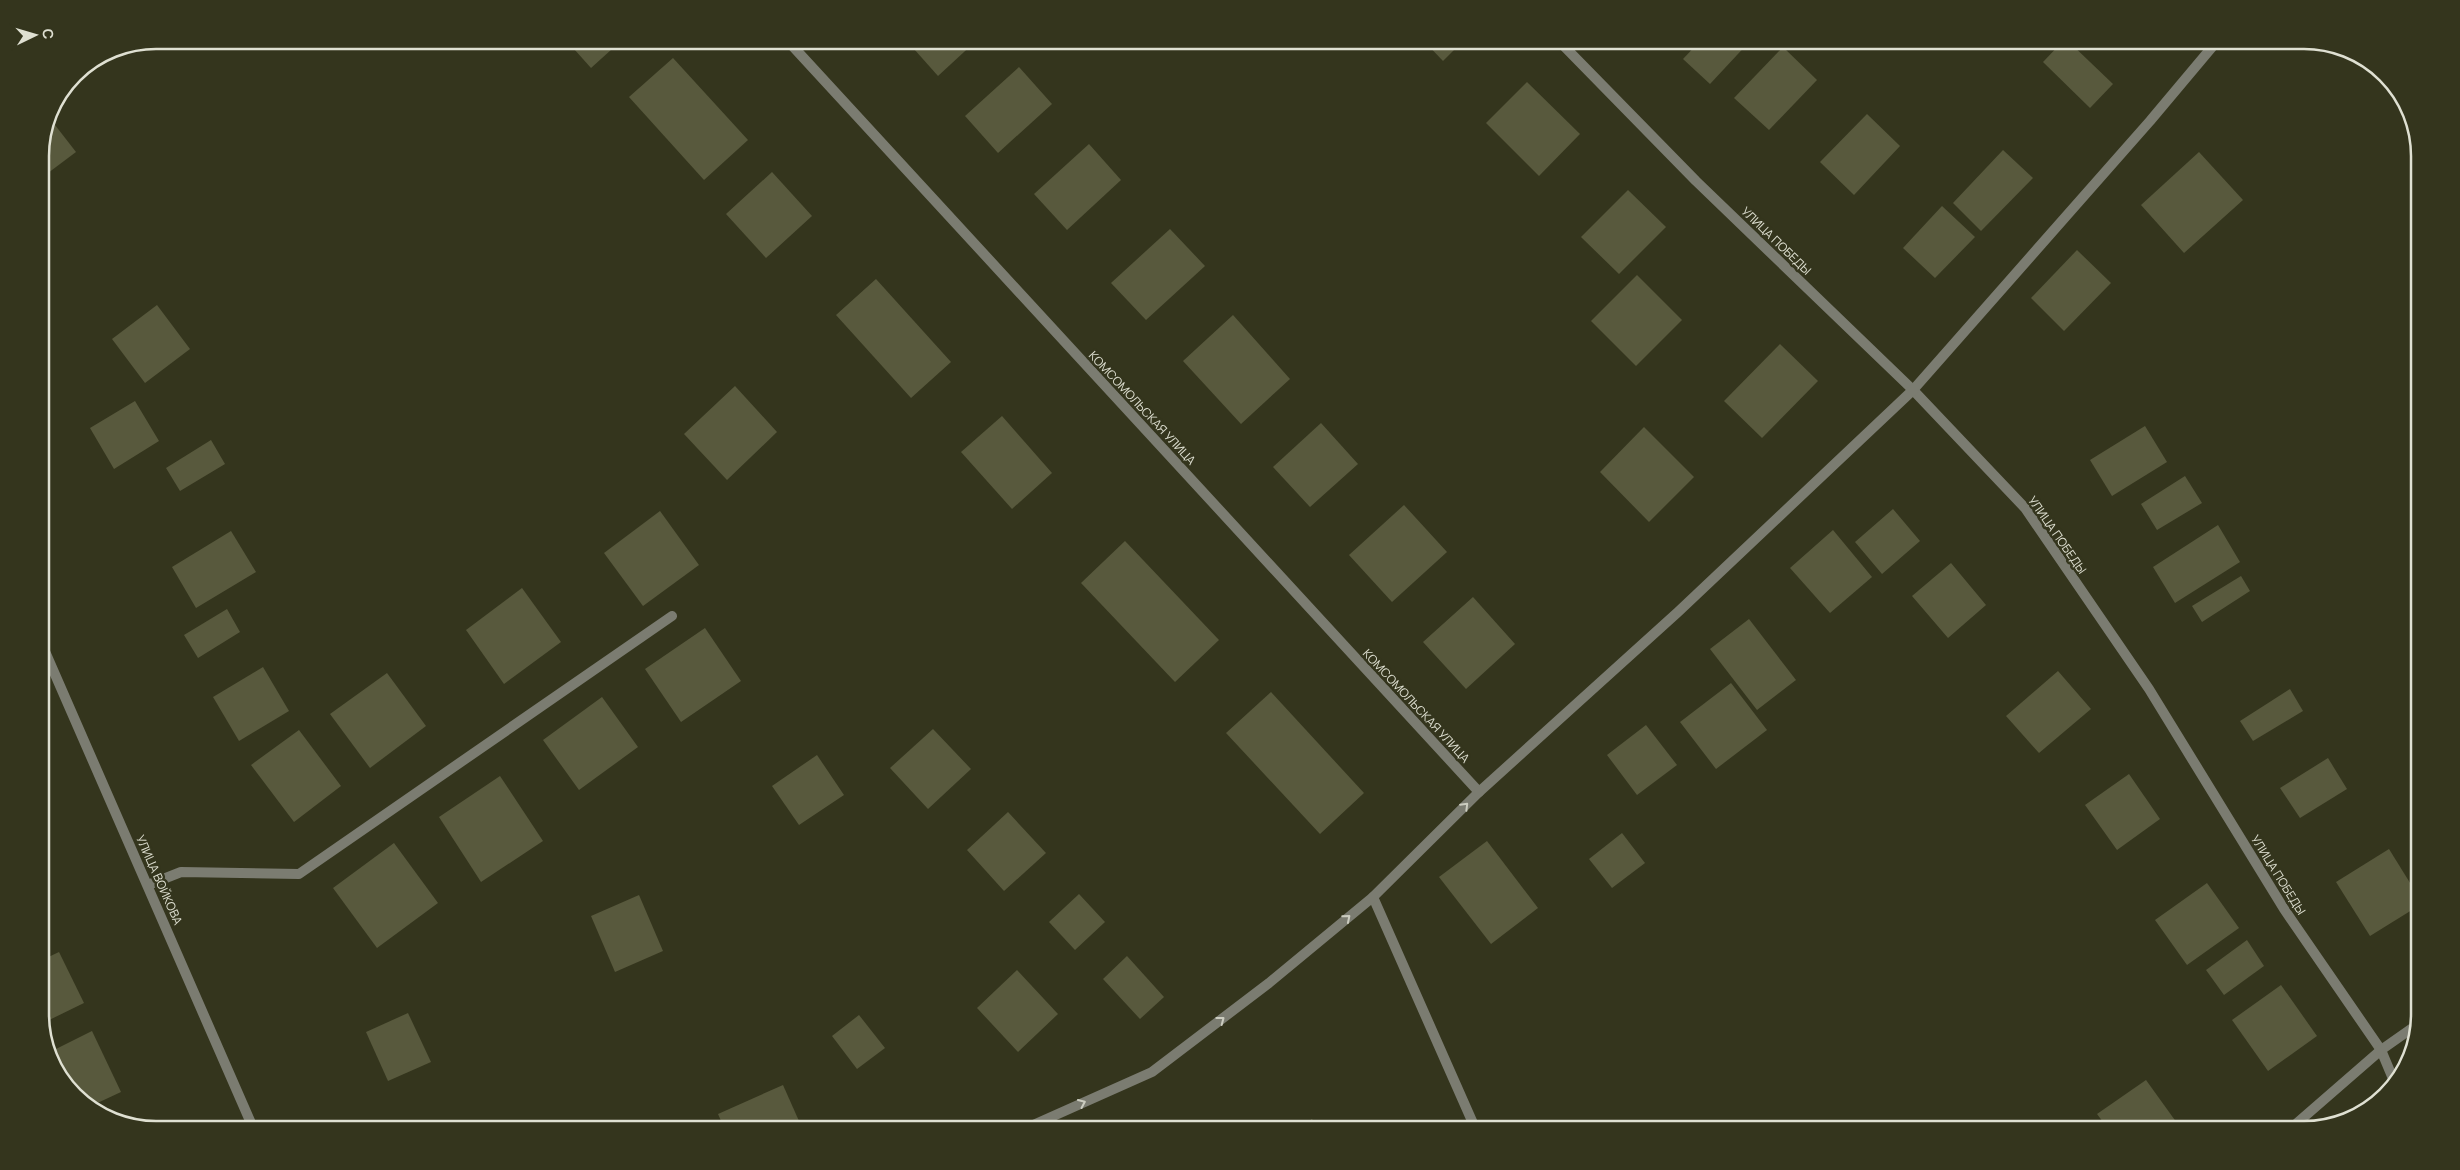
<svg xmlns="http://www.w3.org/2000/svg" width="2460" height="1170" font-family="Manrope,sans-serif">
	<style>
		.building { fill: #58593d }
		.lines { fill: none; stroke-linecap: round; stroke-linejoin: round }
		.service { stroke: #7b7c71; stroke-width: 10 }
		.minor { stroke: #7b7c71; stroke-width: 10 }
		.oneway { stroke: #cbccbf }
		.labels { text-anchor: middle; stroke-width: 5; stroke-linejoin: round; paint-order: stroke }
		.street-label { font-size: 12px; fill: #dfe0d2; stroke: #34351d }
		.rim { fill: none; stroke: #dfe0d2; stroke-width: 2.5 }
	</style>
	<rect width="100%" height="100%" fill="#34351d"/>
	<g class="building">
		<path d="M 566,40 L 622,40 L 591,68 Z"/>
		<path d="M 906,40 L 977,40 L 938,76 Z"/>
		<path d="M 1423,40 L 1464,40 L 1443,61 Z"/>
		<path d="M 1701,40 L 1751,40 L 1710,84 L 1683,59 Z"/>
		<path d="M 2064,40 L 2067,40 L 2113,84 L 2090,108 L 2043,62 Z"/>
		<path d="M 1783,47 L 1817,80 L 1769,130 L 1734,98 Z"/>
		<path d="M 673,58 L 748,140 L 704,180 L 629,97 Z"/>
		<path d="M 1019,67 L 1052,104 L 998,153 L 965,116 Z"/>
		<path d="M 1527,82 L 1580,134 L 1539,176 L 1486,123 Z"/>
		<path d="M 1867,114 L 1900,146 L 1854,195 L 1820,162 Z"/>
		<path d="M 48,116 L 76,152 L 40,179 L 40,149 Z"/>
		<path d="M 1089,144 L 1121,180 L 1067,230 L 1034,194 Z"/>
		<path d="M 2003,150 L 2033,178 L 1981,231 L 1953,203 Z"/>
		<path d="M 2199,152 L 2243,200 L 2184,253 L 2141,205 Z"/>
		<path d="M 772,172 L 812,216 L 766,258 L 726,214 Z"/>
		<path d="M 1628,190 L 1666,227 L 1619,274 L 1581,237 Z"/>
		<path d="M 1942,206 L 1975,237 L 1935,278 L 1903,248 Z"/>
		<path d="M 1170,229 L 1205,266 L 1146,320 L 1111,283 Z"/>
		<path d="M 2077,250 L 2111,283 L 2064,331 L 2031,298 Z"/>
		<path d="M 1637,275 L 1682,320 L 1636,366 L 1591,321 Z"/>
		<path d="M 876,279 L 951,362 L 911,398 L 836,315 Z"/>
		<path d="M 157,305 L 190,349 L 145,383 L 112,339 Z"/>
		<path d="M 1233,315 L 1290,379 L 1241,424 L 1183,361 Z"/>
		<path d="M 1780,344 L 1818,381 L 1762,438 L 1724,401 Z"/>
		<path d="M 735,386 L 777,432 L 727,480 L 684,434 Z"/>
		<path d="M 135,401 L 159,441 L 114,469 L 90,428 Z"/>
		<path d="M 1002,416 L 1052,473 L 1012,509 L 961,452 Z"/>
		<path d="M 1321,423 L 1358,464 L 1310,507 L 1273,467 Z"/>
		<path d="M 2145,426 L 2167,462 L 2112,496 L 2090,460 Z"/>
		<path d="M 1644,427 L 1694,477 L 1649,522 L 1600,472 Z"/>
		<path d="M 211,440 L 225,464 L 180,491 L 166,468 Z"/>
		<path d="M 2185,476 L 2202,503 L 2157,530 L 2141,504 Z"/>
		<path d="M 1404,505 L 1447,552 L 1392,602 L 1349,555 Z"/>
		<path d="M 1893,509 L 1920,541 L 1882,574 L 1855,542 Z"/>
		<path d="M 660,511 L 699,565 L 643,606 L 604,553 Z"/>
		<path d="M 2218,525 L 2240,562 L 2175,603 L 2153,567 Z"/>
		<path d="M 1833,530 L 1872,577 L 1830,613 L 1790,568 Z"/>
		<path d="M 231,531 L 256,572 L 196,608 L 172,567 Z"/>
		<path d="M 1125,541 L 1219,640 L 1175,682 L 1081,583 Z"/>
		<path d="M 1951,563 L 1986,605 L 1948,638 L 1912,596 Z"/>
		<path d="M 2241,576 L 2250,591 L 2202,622 L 2192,606 Z"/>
		<path d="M 522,588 L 561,642 L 504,684 L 466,630 Z"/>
		<path d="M 1473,597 L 1515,644 L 1466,689 L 1423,642 Z"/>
		<path d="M 227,609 L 240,632 L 198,658 L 184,635 Z"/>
		<path d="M 1749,619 L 1796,680 L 1757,710 L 1710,649 Z"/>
		<path d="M 705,628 L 741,681 L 681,722 L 645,669 Z"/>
		<path d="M 263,667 L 289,711 L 239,741 L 213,697 Z"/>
		<path d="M 2058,671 L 2091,709 L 2039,753 L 2006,716 Z"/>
		<path d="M 387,673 L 426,726 L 370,768 L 330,714 Z"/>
		<path d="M 1731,683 L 1767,730 L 1716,769 L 1680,722 Z"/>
		<path d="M 2290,689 L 2303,711 L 2253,741 L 2240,721 Z"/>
		<path d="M 1271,692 L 1364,793 L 1320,834 L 1226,733 Z"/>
		<path d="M 602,697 L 638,747 L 579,790 L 543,740 Z"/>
		<path d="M 1646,725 L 1677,765 L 1637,795 L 1607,755 Z"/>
		<path d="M 933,729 L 971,769 L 928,809 L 890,768 Z"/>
		<path d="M 299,730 L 341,786 L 294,822 L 251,765 Z"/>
		<path d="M 817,755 L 844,795 L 799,825 L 772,786 Z"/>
		<path d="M 2328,758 L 2347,789 L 2300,818 L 2280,788 Z"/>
		<path d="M 2129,774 L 2160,819 L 2117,850 L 2085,805 Z"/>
		<path d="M 500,776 L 543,841 L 481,882 L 439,817 Z"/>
		<path d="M 1008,812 L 1046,853 L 1004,891 L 967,850 Z"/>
		<path d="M 1622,833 L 1645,863 L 1612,888 L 1589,859 Z"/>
		<path d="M 1487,841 L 1538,908 L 1491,944 L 1439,877 Z"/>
		<path d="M 394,843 L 438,903 L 377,948 L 333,888 Z"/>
		<path d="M 2389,849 L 2420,899 L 2420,905 L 2370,936 L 2336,882 Z"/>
		<path d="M 2207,883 L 2239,928 L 2187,965 L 2155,920 Z"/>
		<path d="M 1079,894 L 1105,922 L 1075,950 L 1049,922 Z"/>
		<path d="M 639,895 L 663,951 L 615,972 L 591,916 Z"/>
		<path d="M 2247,940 L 2264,966 L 2224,995 L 2206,970 Z"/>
		<path d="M 59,952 L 84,1003 L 41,1024 L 40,961 Z"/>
		<path d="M 1127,956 L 1164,997 L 1140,1019 L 1103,979 Z"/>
		<path d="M 1017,970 L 1058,1014 L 1018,1052 L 977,1008 Z"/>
		<path d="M 2281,985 L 2317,1036 L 2268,1071 L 2232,1020 Z"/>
		<path d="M 408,1013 L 431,1062 L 388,1081 L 366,1032 Z"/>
		<path d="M 859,1015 L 885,1048 L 857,1069 L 832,1036 Z"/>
		<path d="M 92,1031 L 121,1092 L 91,1106 L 60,1079 L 50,1052 Z"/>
		<path d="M 2146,1080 L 2182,1130 L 2109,1130 L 2097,1114 Z"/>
		<path d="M 783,1085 L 803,1130 L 725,1130 L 718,1114 Z"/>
		<path d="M 134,1119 L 137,1126 L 125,1123 Z"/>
		<path d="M 1312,1119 L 1319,1130 L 1293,1130 Z"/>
	</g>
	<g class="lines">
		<path class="service" d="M 148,885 L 181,872 L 299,874 L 672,616"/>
		<g class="minor">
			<path d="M 787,40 L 1479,792"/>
			<path d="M 1558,40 L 1696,181 L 1913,390 L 2025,508 L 2149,689 L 2284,909 L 2381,1050 L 2394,1081"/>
			<path d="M 40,640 L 254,1130"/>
			<path d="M 1373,897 L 1476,1130"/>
			<path d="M 1022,1130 L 1152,1072 L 1269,983 L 1373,897 L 1479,792 L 1678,612 L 1913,390 L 2150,121 L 2218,40"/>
			<path d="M 2289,1130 L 2381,1050 L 2418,1024"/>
		</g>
	</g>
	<defs><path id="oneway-chevron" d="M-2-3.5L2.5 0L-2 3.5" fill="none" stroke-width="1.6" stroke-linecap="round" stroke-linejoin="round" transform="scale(1.25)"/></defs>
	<g class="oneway">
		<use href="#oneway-chevron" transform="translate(1465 806) rotate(-45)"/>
		<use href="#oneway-chevron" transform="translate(1347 918) rotate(-40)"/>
		<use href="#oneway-chevron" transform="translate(1221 1020) rotate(-37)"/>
		<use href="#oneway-chevron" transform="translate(1082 1103) rotate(-24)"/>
	</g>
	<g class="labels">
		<g class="street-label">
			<text transform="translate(1776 241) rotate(44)" y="4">УЛИЦА ПОБЕДЫ</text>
			<text transform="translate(1142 408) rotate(47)" y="4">КОМСОМОЛЬСКАЯ УЛИЦА</text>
			<text transform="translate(2057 535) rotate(55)" y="4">УЛИЦА ПОБЕДЫ</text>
			<text transform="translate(1416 706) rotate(47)" y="4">КОМСОМОЛЬСКАЯ УЛИЦА</text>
			<text transform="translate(2278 875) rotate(58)" y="4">УЛИЦА ПОБЕДЫ</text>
			<text transform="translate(159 880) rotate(66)" y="4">УЛИЦА ВОЙКОВА</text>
		</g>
	</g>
	<path d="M0 0H2460V1170H0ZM156 49H2304A107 107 0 0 1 2411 156V1014A107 107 0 0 1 2304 1121H156A107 107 0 0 1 49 1014V156A107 107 0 0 1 156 49Z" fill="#34351d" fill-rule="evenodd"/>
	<path class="rim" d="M156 49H2304A107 107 0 0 1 2411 156V1014A107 107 0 0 1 2304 1121H156A107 107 0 0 1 49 1014V156A107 107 0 0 1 156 49Z"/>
	<g transform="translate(35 35) rotate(85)" stroke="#34351d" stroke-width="4" paint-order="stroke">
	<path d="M0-4L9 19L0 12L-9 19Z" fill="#dfe0d2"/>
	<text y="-8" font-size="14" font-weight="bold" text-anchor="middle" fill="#dfe0d2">С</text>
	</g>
</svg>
